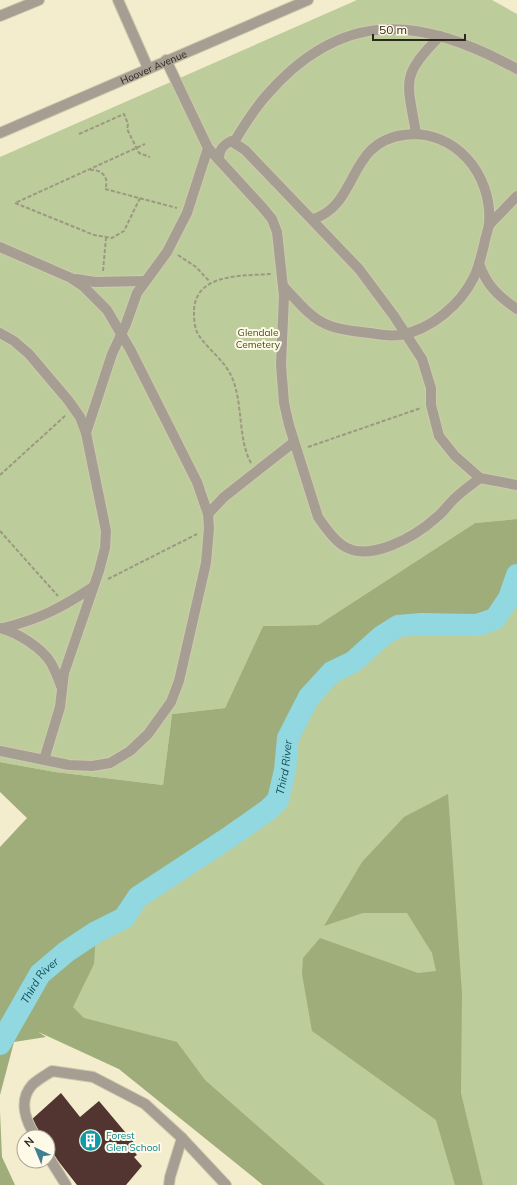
<svg xmlns="http://www.w3.org/2000/svg" width="517" height="1185" font-family="Mulish,sans-serif">
	<style>
		.green { fill: #bdcc9b }
		.forest { fill: #9ead7a }
		.lines { fill: none; stroke-linecap: round; stroke-linejoin: round }
		.river { stroke: #91d8e1; stroke-width: 22 }
		.building { fill: #523530 }
		.minor-casing { stroke: #cfcaad; stroke-width: 12 }
		.path { stroke: #9d9881; stroke-width: 2; stroke-dasharray: 4 2; stroke-linecap: butt }
		.minor { stroke: #a79e93; stroke-width: 10 }
		.labels { text-anchor: middle; stroke-width: 4; stroke-linejoin: round; paint-order: stroke }
		.street-label { font-size: 10px; fill: #2b281c; stroke: #fefae7 }
		.park-label { font-size: 10px; fill: #414f16; stroke: #fefae7 }
		.culture-label { font-size: 10px; fill: #0d838f; stroke: #fefae7; text-anchor: start }
		.water-label { font-size: 11px; font-style: italic; fill: #0f4e56; stroke: #fefae7 }
	</style>
	<rect width="100%" height="100%" fill="#f3edcd"/>
	<g class="green">
		<path d="M 357,0 L 492,0 L 517,14 L 517,519 L 475,523 L 318,625 L 263,626 L 225,708 L 172,714 L 163,785 L 55,772 L 0,762 L 0,157 Z"/>
		<path d="M 517,575 L 517,1185 L 263,1185 L 119,1069 L 27,1027 L 96,932 L 124,918 L 138,897 L 182,868 L 285,770 L 288,738 L 309,697 L 332,672 L 353,662 L 382,636 L 398,626 L 421,624 L 452,625 L 509,598 Z"/>
	</g>
	<g class="forest">
		<path d="M 517,519 L 517,575 L 509,598 L 495,619 L 477,625 L 421,624 L 398,626 L 382,636 L 353,662 L 332,672 L 309,697 L 288,738 L 285,770 L 278,800 L 268,810 L 228,838 L 138,897 L 124,918 L 96,932 L 94,964 L 73,1007 L 84,1018 L 177,1042 L 205,1080 L 325,1185 L 263,1185 L 119,1069 L 37,1031 L 46,1037 L 14,1042 L 0,1095 L 0,847 L 27,818 L 0,792 L 0,762 L 55,772 L 163,785 L 172,714 L 225,708 L 263,626 L 318,625 L 475,523 Z"/>
		<path d="M 448,794 L 462,993 L 461,1093 L 483,1185 L 455,1185 L 436,1120 L 312,1031 L 302,974 L 303,958 L 320,938 L 418,973 L 436,971 L 432,953 L 407,913 L 363,913 L 324,926 L 362,862 L 404,817 Z"/>
		<path d="M 0,1111 L 2,1157 L 15,1185 L 0,1185 Z"/>
	</g>
	<g class="lines">
		<path class="river" id="s1" d="M 0,1044 L 40,974 L 66,952 L 96,932 L 124,918 L 138,897 L 228,838 L 268,810 L 278,800 L 285,770 L 288,738 L 309,697 L 332,672 L 353,662 L 382,636 L 398,626 L 421,624 L 477,625 L 495,619 L 509,598 L 517,575"/>
	</g>
	<path class="building" d="M 61,1093 L 80,1117 L 99,1101 L 136,1145 L 132,1149 L 137,1155 L 134,1157 L 142,1166 L 126,1185 L 77,1185 L 48,1148 L 48,1137 L 39,1137 L 30,1121 Z"/>
	<g class="lines">
		<defs>
			<g id="minor">
				<path d="M 118,0 L 148,68"/>
				<path d="M 0,16 L 39,0"/>
				<path id="s2" d="M 0,133 L 308,0"/>
				<path d="M 416,133 C 407,80 400,77 440,36"/>
				<path d="M 234,142 C 243,127 253,111 265,97 C 342,7 420,16 517,69"/>
				<path d="M 208,148 L 263,208 L 272,219 L 277,232 L 284,296 L 281,365 L 284,403 L 289,425 L 318,517 C 325,527 332,538 342,545 C 369,564 416,536 437,517 C 443,512 448,505 454,499 C 462,491 471,485 480,478"/>
				<path d="M 219,160 C 219,150 222,146 231,141 L 245,150 L 359,269 L 394,316 L 422,359 L 431,388 L 431,405 L 439,436 L 455,456 L 480,478 L 517,485"/>
				<path d="M 489,225 L 517,196"/>
				<path d="M 0,247 L 71,278 L 83,286 L 107,310 L 130,349 L 197,482 L 208,514 L 209,528 L 206,563 L 179,681 L 171,702 L 148,734 L 130,751 L 110,763 L 92,766 L 69,765 L 0,751"/>
				<path d="M 479,263 C 486,285 499,297 517,309"/>
				<path d="M 76,279 L 95,282 L 144,281"/>
				<path d="M 284,287 C 317,323 321,328 370,333 C 380,335 390,336 400,335 C 431,330 461,304 474,277 C 479,267 481,256 484,245 C 485,238 488,231 489,224 C 493,175 455,128 404,135 C 347,142 359,205 313,219"/>
				<path d="M 0,333 L 14,341 L 29,354 L 68,400 L 80,417 L 86,433 L 106,531 L 105,548 L 99,571 L 64,673 L 60,707 L 44,760"/>
				<path d="M 86,433 L 112,354 L 126,324 L 137,293 L 167,252 L 187,213 L 208,148 L 166,60"/>
				<path d="M 208,514 L 224,497 L 294,442"/>
				<path d="M 0,628 C 17,632 42,648 51,663 C 55,670 58,678 61,686"/>
				<path d="M 3,628 C 40,619 61,608 93,587"/>
				<path d="M 36,1137 C 26,1122 18,1101 32,1085 C 37,1080 46,1075 52,1071 L 93,1077 L 145,1104 L 182,1138 L 226,1185"/>
				<path d="M 48,1156 L 66,1185"/>
				<path d="M 169,1185 L 170,1177 L 182,1138"/>
			</g>
		</defs>
		<use href="#minor" class="minor-casing"/>
		<g class="path">
			<path d="M 79,134 L 124,114 L 128,124 L 127,129 L 139,153 L 150,157"/>
			<path d="M 90,170 C 101,169 110,177 105,189 L 177,208"/>
			<path d="M 140,198 L 124,231 L 112,238 L 94,235 L 15,203 L 145,144"/>
			<path d="M 178,255 L 196,267 L 210,282"/>
			<path d="M 103,271 L 106,238"/>
			<path d="M 308,447 L 421,408"/>
			<path d="M 251,463 C 238,439 243,406 233,380 C 226,361 208,350 198,334 C 194,327 194,317 194,310 C 196,272 245,276 272,274"/>
			<path d="M 0,475 L 66,415"/>
			<path d="M 0,531 L 58,596"/>
			<path d="M 108,579 L 197,534"/>
		</g>
		<use href="#minor" class="minor"/>
	</g>
	<defs>
		<symbol id="building-disc" viewBox="-11 -11 22 22"><circle r="9.5" fill="#0f9aa8" stroke="#fefae7"/><path d="M-4-6H4V6H1V3H-1V6H-4ZM-2.5-4.3h1.7v1.8h-1.7ZM.8-4.3h1.7v1.8H.8ZM-2.5-1h1.7V.8h-1.7ZM.8-1h1.7V.8H.8Z" fill="#fff"/></symbol>
	</defs>
	<g fill-rule="evenodd">
		<use href="#building-disc" x="78" y="1128" width="25" height="25"/>
	</g>
	<g class="labels">
		<g class="street-label">
			<text dy="4" stroke="none"><textPath href="#s2" startOffset="167">Hoover Avenue</textPath></text>
		</g>
		<g class="park-label">
			<text x="258" y="336">Glendale<tspan x="258" dy="12">Cemetery</tspan></text>
		</g>
		<g class="culture-label">
			<text x="106" y="1139">Forest<tspan x="106" dy="12">Glen School</tspan></text>
		</g>
		<g class="water-label">
			<text dy="4" stroke="none"><textPath href="#s1" startOffset="411">Third River</textPath></text>
			<text dy="4" stroke="none"><textPath href="#s1" startOffset="75">Third River</textPath></text>
		</g>
	</g>
	<g transform="translate(36 1149) rotate(316)"><circle r="19" fill="#fefae7" stroke="#aaa696"/>
	<path d="M0-3L7 15L0 10L-7 15Z" fill="#407e94"/>
	<text y="-6" font-size="11" font-weight="bold" text-anchor="middle" fill="#2b281c">N</text>
	</g>
	<path d="M373 34v6h92v-6" fill="none" stroke="#2b281c" stroke-width="2"/>
	<text x="379" y="34" font-size="12" fill="#2b281c" stroke="#fefae7" stroke-width="3" paint-order="stroke">50 m</text>
</svg>
